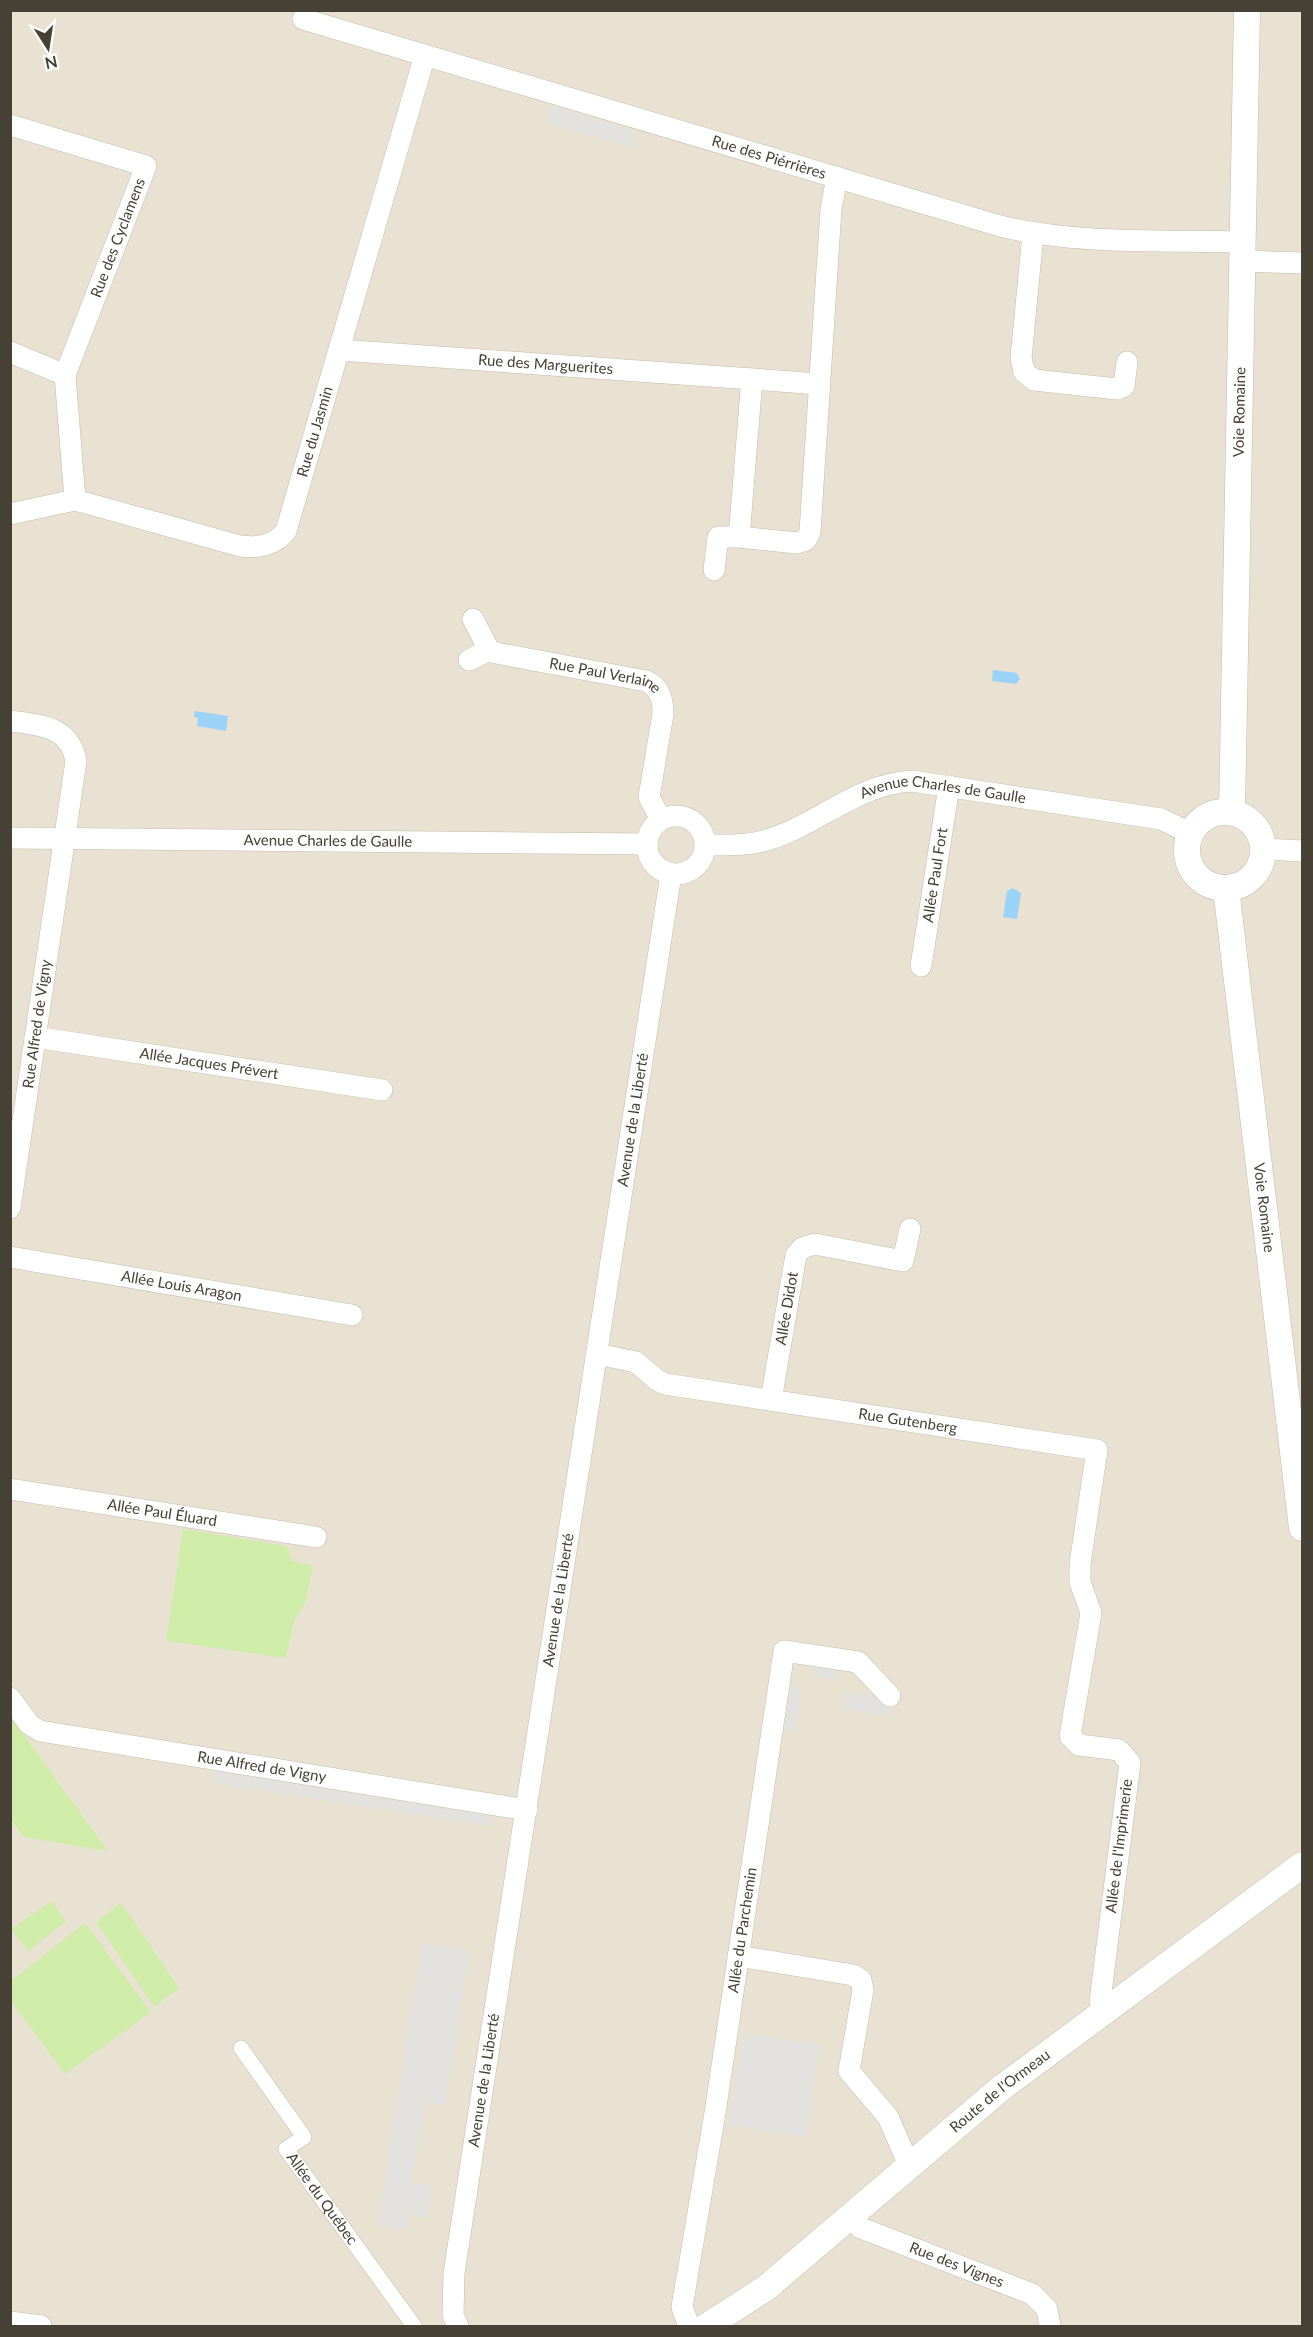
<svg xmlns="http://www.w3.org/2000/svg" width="1313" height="2337" font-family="Lato,sans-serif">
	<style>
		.residential { fill: #e9e2d2; fill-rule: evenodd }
		.green { fill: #cfeda9 }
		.parking { fill: #e4e2de }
		.water { fill: #9bd2f7 }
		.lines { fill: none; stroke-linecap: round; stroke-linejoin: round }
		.pedestrian-casing { stroke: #c4baa9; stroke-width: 16 }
		.minor-casing { stroke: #c4baa9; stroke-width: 22 }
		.tertiary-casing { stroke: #c4baa9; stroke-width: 27 }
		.pedestrian { stroke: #fff; stroke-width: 15 }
		.minor { stroke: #fff; stroke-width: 21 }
		.tertiary { stroke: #fff; stroke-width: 26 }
		.labels { text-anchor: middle; stroke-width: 4.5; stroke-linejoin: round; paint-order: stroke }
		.street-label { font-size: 15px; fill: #474034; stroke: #fff }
	</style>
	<rect width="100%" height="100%" fill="#f4efe5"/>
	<path class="residential" d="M 11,11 L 1302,11 L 1302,2326 L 11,2326 L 10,1820 L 23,1837 L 107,1850 L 11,1717 ZM 182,1530 L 286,1546 L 306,1601 L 295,1619 L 286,1658 Z"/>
	<g class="green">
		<path d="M 183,1529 L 287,1546 L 292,1561 L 313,1566 L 306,1601 L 295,1619 L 286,1658 L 166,1641 Z"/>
		<path d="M 11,1717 L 108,1851 L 23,1837 L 11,1820 Z"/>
		<path d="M 52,1901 L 66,1921 L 28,1951 L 11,1929 Z"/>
		<path d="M 121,1903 L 179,1988 L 154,2007 L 96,1922 Z"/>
		<path d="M 85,1923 L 151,2012 L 65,2074 L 11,2001 L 11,1981 Z"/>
	</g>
	<g class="parking">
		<path d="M 550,105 L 635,131 L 630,147 L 545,122 Z"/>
		<path d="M 816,1662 L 839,1664 L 836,1680 L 814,1677 Z"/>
		<path d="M 785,1686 L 801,1688 L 796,1732 L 780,1730 Z"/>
		<path d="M 845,1692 L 893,1699 L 890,1717 L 842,1709 Z"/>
		<path d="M 217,1768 L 492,1811 L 490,1826 L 214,1783 Z"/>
		<path d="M 422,1943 L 469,1951 L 445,2105 L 424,2103 L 418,2143 L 412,2182 L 433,2186 L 427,2218 L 408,2215 L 405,2229 L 378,2225 Z"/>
		<path d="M 743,2033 L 820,2045 L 805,2137 L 728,2125 Z"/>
	</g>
	<g class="water">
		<path d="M 993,670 L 1017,673 L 1020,679 L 1016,684 L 992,681 Z"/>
		<path d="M 195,711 L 228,716 L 226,731 L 197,726 L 198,718 L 194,717 Z"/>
		<path d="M 1013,888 L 1021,893 L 1017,919 L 1003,917 L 1007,891 Z"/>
	</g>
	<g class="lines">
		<defs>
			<g id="pedestrian">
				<path id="s1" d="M 241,2048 L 304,2137 L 286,2149 L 414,2326"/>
			</g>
			<g id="minor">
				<path id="s2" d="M 303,19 L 1000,226 C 1079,245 1163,240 1243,242"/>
				<path d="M 10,125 L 146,166 L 65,375 L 75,500"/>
				<path d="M 1033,234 L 1021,358 L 1024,372 L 1034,380 L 1117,389 L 1124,386 L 1127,362"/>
				<path d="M 1243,261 L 1302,263"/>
				<path id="s3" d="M 339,350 L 752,379 L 739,537 L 797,543 L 806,540 L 810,532 L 831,209 L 837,177"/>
				<path d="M 10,352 L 65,375"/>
				<path d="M 752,379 L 819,384"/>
				<path id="s4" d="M 10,514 L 75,500 L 240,546 C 258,548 274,546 286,531 L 425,55"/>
				<path d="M 714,570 L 718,537 L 739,537"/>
				<path id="s5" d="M 473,619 L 489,650 L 496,653 L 646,681 C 660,687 663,700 663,714 L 649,797 L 661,820"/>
				<path d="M 469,660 L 489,650"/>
				<path d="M 10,721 C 40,725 70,726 76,761 L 10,1208"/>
				<circle cx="676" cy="845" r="29"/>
				<path id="s6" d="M 10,838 L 647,844"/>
				<path id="s7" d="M 706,845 C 727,845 750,846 770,839 C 820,823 857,784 912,781 L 1161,819 L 1190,833"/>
				<path d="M 1263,849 L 1302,851"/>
				<path id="s8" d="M 921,966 L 949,786"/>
				<path id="s9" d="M 35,1037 L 382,1090"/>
				<path id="s10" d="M 10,1257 L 352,1315"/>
				<path id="s11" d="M 597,1354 L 636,1362 L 657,1380 L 665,1384 L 1097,1450 L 1080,1564 L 1080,1582 L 1091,1613 L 1070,1736 L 1079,1745 L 1119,1750 L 1130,1763 L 1100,2001 L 1106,2010"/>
				<path id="s12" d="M 771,1400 L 796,1255 L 802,1248 L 815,1244 L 903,1261 L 910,1229"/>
				<path id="s13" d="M 10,1489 L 316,1537"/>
				<path id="s14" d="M 10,1698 L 29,1724 L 40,1731 L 527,1810"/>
				<path d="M 738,1956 L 853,1975 L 861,1980 L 863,1990 L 849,2071 L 888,2117 L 909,2165"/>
				<path id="s15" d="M 850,2217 L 861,2228 L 1032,2294 L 1047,2309 L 1050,2326"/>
				<path d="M 10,2322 L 41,2326"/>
				<path id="s16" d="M 458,2326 L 453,2315 L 454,2273 L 671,874"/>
				<path id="s17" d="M 689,2326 L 682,2307 L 715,2113 L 784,1651 L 858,1662 L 890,1696"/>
			</g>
			<g id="tertiary">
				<circle cx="1225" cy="850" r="38"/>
				<path id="s18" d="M 1232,812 L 1247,10"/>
				<path id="s19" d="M 1226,888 L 1302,1528"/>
				<path id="s20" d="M 707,2326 L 766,2288 L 1000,2089 L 1302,1865"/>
			</g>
		</defs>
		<use href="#pedestrian" class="pedestrian-casing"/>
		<use href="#minor" class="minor-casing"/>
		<use href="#tertiary" class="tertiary-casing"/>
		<use href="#pedestrian" class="pedestrian"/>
		<use href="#minor" class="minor"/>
		<use href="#tertiary" class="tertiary"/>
	</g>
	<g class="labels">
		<g class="street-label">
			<text dy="5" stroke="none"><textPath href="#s2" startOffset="486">Rue des Piérrières</textPath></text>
			<text transform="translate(118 238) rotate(-69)" y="5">Rue des Cyclamens</text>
			<text dy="5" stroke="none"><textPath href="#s3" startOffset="207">Rue des Marguerites</textPath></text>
			<text dy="5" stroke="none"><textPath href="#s18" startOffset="400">Voie Romaine</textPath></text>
			<text dy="5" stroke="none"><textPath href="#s4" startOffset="392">Rue du Jasmin</textPath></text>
			<text dy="5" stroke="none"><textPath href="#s5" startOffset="154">Rue Paul Verlaine</textPath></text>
			<text dy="5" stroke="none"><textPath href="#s7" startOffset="250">Avenue Charles de Gaulle</textPath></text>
			<text dy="5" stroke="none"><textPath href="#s6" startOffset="318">Avenue Charles de Gaulle</textPath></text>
			<text dy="5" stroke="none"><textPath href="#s8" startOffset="92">Allée Paul Fort</textPath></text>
			<text transform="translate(37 1024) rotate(-82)" y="5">Rue Alfred de Vigny</text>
			<text dy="5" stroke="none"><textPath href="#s9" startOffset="176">Allée Jacques Prévert</textPath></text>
			<text dy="5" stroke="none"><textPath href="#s16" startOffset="1221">Avenue de la Liberté</textPath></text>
			<text dy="5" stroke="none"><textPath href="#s19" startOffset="322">Voie Romaine</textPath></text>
			<text dy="5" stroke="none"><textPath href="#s10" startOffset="174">Allée Louis Aragon</textPath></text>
			<text dy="5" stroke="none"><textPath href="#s12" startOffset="93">Allée Didot</textPath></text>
			<text dy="5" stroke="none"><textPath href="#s11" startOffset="322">Rue Gutenberg</textPath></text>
			<text dy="5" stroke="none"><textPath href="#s13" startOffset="154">Allée Paul Éluard</textPath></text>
			<text dy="5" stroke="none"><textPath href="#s16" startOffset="735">Avenue de la Liberté</textPath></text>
			<text dy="5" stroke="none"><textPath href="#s14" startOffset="270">Rue Alfred de Vigny</textPath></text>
			<text transform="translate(1119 1846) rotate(-83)" y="5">Allée de l'Imprimerie</text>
			<text dy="5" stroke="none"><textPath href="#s17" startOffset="402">Allée du Parchemin</textPath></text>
			<text dy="5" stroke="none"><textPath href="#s16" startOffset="249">Avenue de la Liberté</textPath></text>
			<text dy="5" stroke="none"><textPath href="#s20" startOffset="376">Route de l'Ormeau</textPath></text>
			<text dy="5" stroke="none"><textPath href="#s1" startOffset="192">Allée du Québec</textPath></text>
			<text dy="5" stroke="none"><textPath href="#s15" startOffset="118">Rue des Vignes</textPath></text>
		</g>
	</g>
	<rect width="1313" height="2337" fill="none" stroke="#474034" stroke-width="24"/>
	<g transform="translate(48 48) rotate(168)" stroke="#ffffff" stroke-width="4.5" paint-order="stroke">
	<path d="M0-4.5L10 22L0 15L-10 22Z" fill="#474034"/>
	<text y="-9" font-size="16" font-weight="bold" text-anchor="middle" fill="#474034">N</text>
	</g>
</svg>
